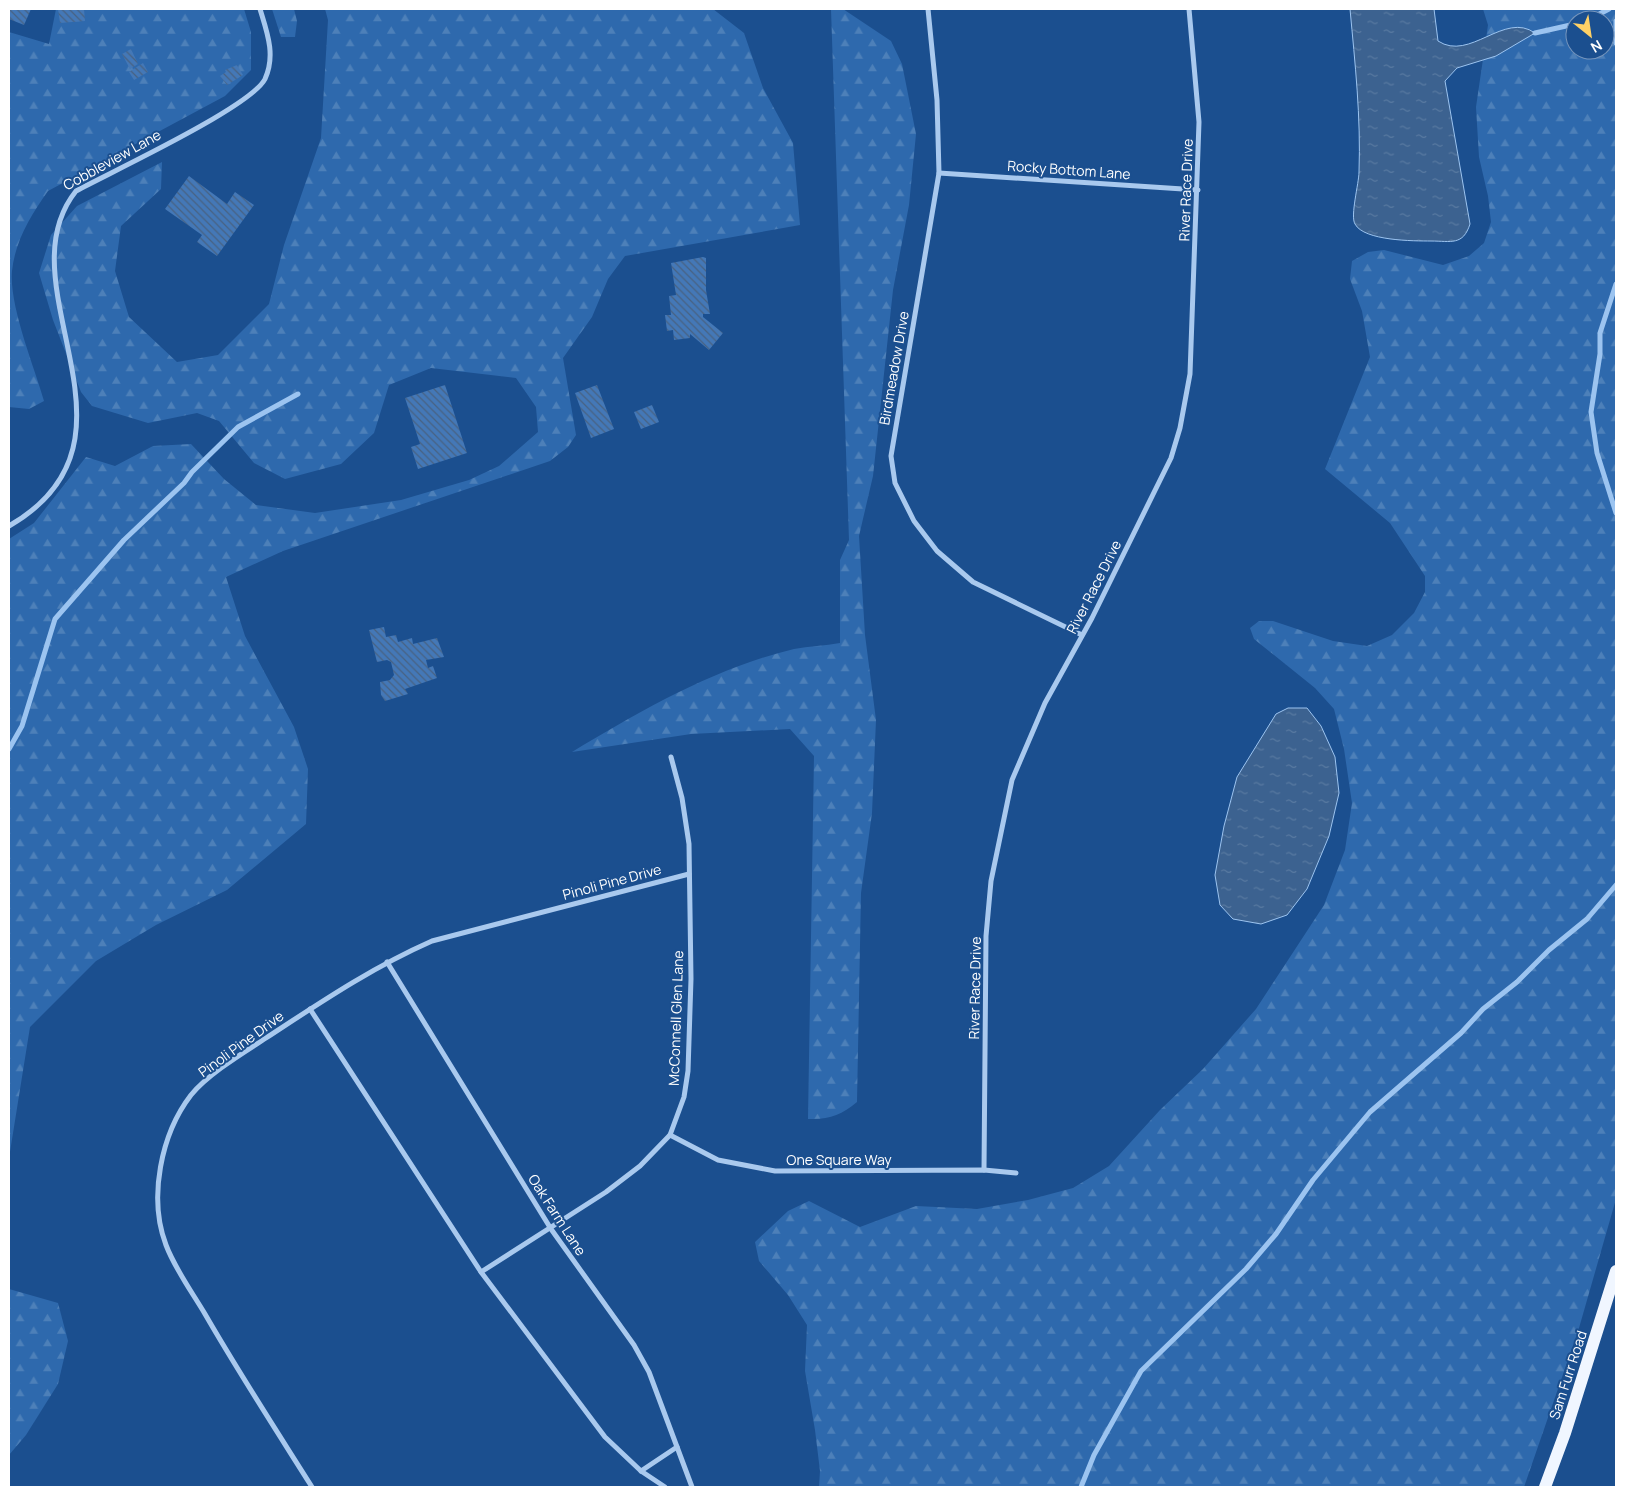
<svg xmlns="http://www.w3.org/2000/svg" width="1625" height="1496" font-family="Manrope,sans-serif">
	<style>
		.forest { fill: url(#forest-firs); fill-rule: evenodd }
		.water { fill: url(#water-ripples); stroke: #9cc4f0 }
		.lines { fill: none; stroke-linecap: round; stroke-linejoin: round }
		.stream { stroke: #9cc4f0; stroke-width: 5 }
		.building { fill: url(#building-back-hatch) }
		.minor { stroke: #a9c9ee; stroke-width: 5 }
		.primary { stroke: #f0f6ff; stroke-width: 12 }
		.labels { text-anchor: middle; stroke-width: 4; stroke-linejoin: round; paint-order: stroke }
		.street-label { font-size: 14px; fill: #fff; stroke: #1b4f8f }
	</style>
	<defs>
		<pattern id="forest-firs" width="22" height="20" patternUnits="userSpaceOnUse" patternTransform="scale(1.25)"><rect width="22" height="20" fill="#2e69ad"/><path d="M5 1l3.5 6h-7zM16 11l3.5 6h-7z" fill="#4d80b9"/></pattern>
		<pattern id="water-ripples" width="26" height="14" patternUnits="userSpaceOnUse" patternTransform="scale(1.25)"><rect width="26" height="14" fill="#3c6290"/><path d="M2 4q2-2 4 0t4 0M15 11q2-2 4 0t4 0" fill="none" stroke="#597aa1"/></pattern>
		<pattern id="building-back-hatch" width="6" height="6" patternUnits="userSpaceOnUse" patternTransform="scale(1.25)"><rect width="6" height="6" fill="#4478b7"/><path d="M-1 5l2 2M0 0l6 6M5-1l2 2" fill="none" stroke="#486282"/></pattern>
	</defs>
	<rect width="100%" height="100%" fill="#1b4f8f"/>
	<g class="forest">
		<path d="M 56,9 L 244,9 L 251,32 L 251,70 L 225,96 L 48,191 C 31,215 15,241 12,271 C 9,306 34,366 44,401 L 29,409 L 9,407 L 9,32 L 49,44 Z"/>
		<path d="M 272,9 L 294,9 L 297,21 L 295,37 L 281,37 Z"/>
		<path d="M 325,9 L 713,9 L 744,33 L 763,88 L 793,143 L 800,225 L 625,256 L 608,279 L 592,317 L 563,358 L 576,435 L 568,447 L 550,461 L 283,551 L 226,577 L 245,636 L 294,727 L 308,769 L 306,824 L 227,890 L 156,925 L 96,961 L 30,1027 L 9,1158 L 9,539 L 34,523 L 86,457 L 115,466 L 153,446 L 191,444 L 224,479 L 256,505 L 315,513 L 401,500 L 469,480 L 499,466 L 538,432 L 536,407 L 516,378 L 431,368 L 389,385 L 374,433 L 341,464 L 285,479 L 254,463 L 219,421 L 197,413 L 148,423 L 92,406 L 81,392 L 53,320 L 39,273 L 51,235 L 77,206 L 162,162 L 161,189 L 121,226 L 115,271 L 129,317 L 177,362 L 218,355 L 269,304 L 284,245 L 321,138 L 328,20 Z"/>
		<path d="M 831,9 L 843,9 L 891,41 L 902,64 L 916,134 L 909,205 L 893,290 L 873,476 L 859,536 L 865,635 L 876,720 L 872,813 L 861,893 L 857,1102 C 841,1115 829,1120 808,1119 L 814,756 L 790,729 L 691,734 L 572,752 C 642,710 715,668 794,649 C 809,646 825,646 840,643 L 840,560 L 849,540 Z"/>
		<path d="M 1483,9 L 1616,9 L 1616,1199 L 1579,1328 L 1524,1487 L 819,1487 L 820,1471 L 815,1430 L 805,1371 L 807,1325 L 788,1295 L 759,1261 L 755,1242 L 788,1211 L 809,1201 L 860,1227 L 916,1206 L 977,1209 L 1028,1200 L 1073,1188 L 1109,1166 L 1160,1110 L 1203,1069 L 1256,1009 L 1292,954 L 1324,905 L 1345,850 L 1352,803 L 1344,749 L 1334,709 L 1315,688 L 1254,639 L 1250,628 L 1259,621 L 1273,621 L 1333,641 L 1367,646 L 1392,635 L 1414,613 L 1425,592 L 1425,576 L 1390,523 L 1325,469 L 1370,357 L 1362,311 L 1350,279 L 1352,261 L 1368,252 L 1384,250 L 1443,265 L 1469,256 L 1484,243 L 1491,222 L 1488,196 L 1479,157 L 1476,107 L 1488,25 ZM 1575,20 L 1605,20 L 1605,50 L 1575,50 Z"/>
		<path d="M 9,1289 L 58,1303 L 68,1341 L 58,1384 L 26,1435 L 9,1455 Z"/>
	</g>
	<g class="water">
		<path d="M 1350,9 L 1434,9 L 1438,41 C 1470,62 1504,11 1535,33 L 1496,56 L 1457,68 L 1445,81 L 1470,224 C 1463,246 1451,241 1431,241 C 1414,241 1364,241 1355,224 C 1350,216 1359,183 1359,172 C 1361,117 1355,63 1350,9 Z"/>
		<path d="M 1288,708 L 1307,708 L 1321,726 L 1335,757 L 1339,793 L 1329,836 L 1307,889 L 1287,915 L 1261,924 L 1233,919 L 1220,905 L 1215,875 L 1224,826 L 1237,777 L 1276,714 Z"/>
	</g>
	<g class="lines">
		<g class="stream">
			<path d="M 1588,20 L 1609,9"/>
			<path d="M 1616,21 L 1616,43"/>
			<path d="M 1535,33 L 1575,24"/>
			<path d="M 1616,284 L 1600,333 L 1600,354 L 1591,412 L 1597,453 L 1616,513"/>
			<path d="M 9,749 L 22,726 L 55,619 L 124,540 L 184,483 L 192,472 L 238,427 L 298,394"/>
			<path d="M 1081,1487 L 1094,1455 L 1141,1371 L 1246,1269 L 1276,1234 L 1313,1180 L 1370,1112 L 1461,1033 L 1483,1009 L 1517,982 L 1549,950 L 1587,919 L 1616,885"/>
		</g>
	</g>
	<g class="building">
		<path d="M 9,9 L 31,9 L 24,25 L 9,19 Z"/>
		<path d="M 58,9 L 84,9 L 85,21 L 60,23 Z"/>
		<path d="M 131,49 L 138,64 L 130,69 L 122,54 Z"/>
		<path d="M 143,63 L 148,72 L 134,80 L 129,72 Z"/>
		<path d="M 237,65 L 243,75 L 227,85 L 220,76 L 226,72 L 225,70 Z"/>
		<path d="M 189,176 L 227,204 L 235,192 L 254,205 L 217,256 L 197,242 L 202,235 L 165,209 Z"/>
		<path d="M 703,257 L 706,258 L 706,290 L 710,314 L 703,314 L 703,317 L 723,333 L 709,350 L 690,334 L 690,338 L 674,340 L 673,330 L 667,331 L 665,315 L 671,315 L 669,296 L 676,295 L 671,263 Z"/>
		<path d="M 445,385 L 467,453 L 418,469 L 411,447 L 420,444 L 405,398 Z"/>
		<path d="M 597,385 L 614,429 L 591,438 L 575,393 Z"/>
		<path d="M 652,405 L 659,422 L 641,429 L 634,412 Z"/>
		<path d="M 384,627 L 386,637 L 396,635 L 398,642 L 412,638 L 413,644 L 437,638 L 444,657 L 426,660 L 428,668 L 433,666 L 437,678 L 405,689 L 408,694 L 385,701 L 381,695 L 380,682 L 390,680 L 394,675 L 391,662 L 387,660 L 377,662 L 369,630 Z"/>
	</g>
	<g class="lines">
		<g class="minor">
			<path d="M 928,9 L 937,100 L 939,173 L 891,456 L 895,483 L 914,521 L 937,551 L 973,582 L 1082,635"/>
			<path d="M 939,173 L 1198,190"/>
			<path d="M 9,526 C 160,439 0,286 76,191 C 111,172 251,107 265,79 C 276,55 267,32 260,9"/>
			<path d="M 387,962 L 551,1229 L 634,1345 L 649,1372 L 692,1487"/>
			<path d="M 310,1009 L 481,1272 L 605,1437 L 641,1471 L 665,1487"/>
			<path d="M 670,1135 L 718,1160 L 775,1171 L 984,1170 L 1016,1173"/>
			<path d="M 984,1170 L 986,936 L 991,881 L 1012,780 L 1045,703 L 1092,618 L 1171,458 L 1180,428 L 1190,374 L 1199,122 L 1189,9"/>
			<path d="M 481,1272 L 606,1192 L 640,1166 L 670,1135 L 684,1097 L 688,1071 L 691,979 L 689,844 L 682,798 L 671,757"/>
			<path d="M 641,1471 L 677,1447"/>
			<path d="M 312,1487 C 276,1430 239,1373 205,1314 C 192,1292 175,1269 166,1245 C 148,1198 161,1134 191,1095 C 208,1074 243,1053 266,1038 C 321,1002 371,968 432,941 L 689,874"/>
		</g>
		<path class="primary" d="M 1545,1487 L 1565,1433 L 1616,1271"/>
	</g>
	<g class="labels">
		<g class="street-label">
			<text transform="translate(112 160) rotate(-29)" y="5">Cobbleview Lane</text>
			<text transform="translate(1069 170) rotate(4)" y="5">Rocky Bottom Lane</text>
			<text transform="translate(1186 190) rotate(-88)" y="5">River Race Drive</text>
			<text transform="translate(894 368) rotate(-80)" y="5">Birdmeadow Drive</text>
			<text transform="translate(1094 587) rotate(-63)" y="5">River Race Drive</text>
			<text transform="translate(612 882) rotate(-15)" y="5">Pinoli Pine Drive</text>
			<text transform="translate(975 988) rotate(-89)" y="5">River Race Drive</text>
			<text transform="translate(676 1018) rotate(-88)" y="5">McConnell Glen Lane</text>
			<text transform="translate(241 1044) rotate(-36)" y="5">Pinoli Pine Drive</text>
			<text x="839" y="1165">One Square Way</text>
			<text transform="translate(557 1215) rotate(57)" y="5">Oak Farm Lane</text>
			<text transform="translate(1568 1375) rotate(-72)" y="5">Sam Furr Road</text>
		</g>
	</g>
	<rect width="1625" height="1496" fill="none" stroke="#ffffff" stroke-width="20"/>
	<g transform="translate(1590 35) rotate(150)"><circle r="24" fill="#1b4f8f" stroke="#7695bc"/>
	<path d="M0-4L9 19L0 12L-9 19Z" fill="#ffd166"/>
	<text y="-8" font-size="14" font-weight="bold" text-anchor="middle" fill="#ffffff">N</text>
	</g>
</svg>
